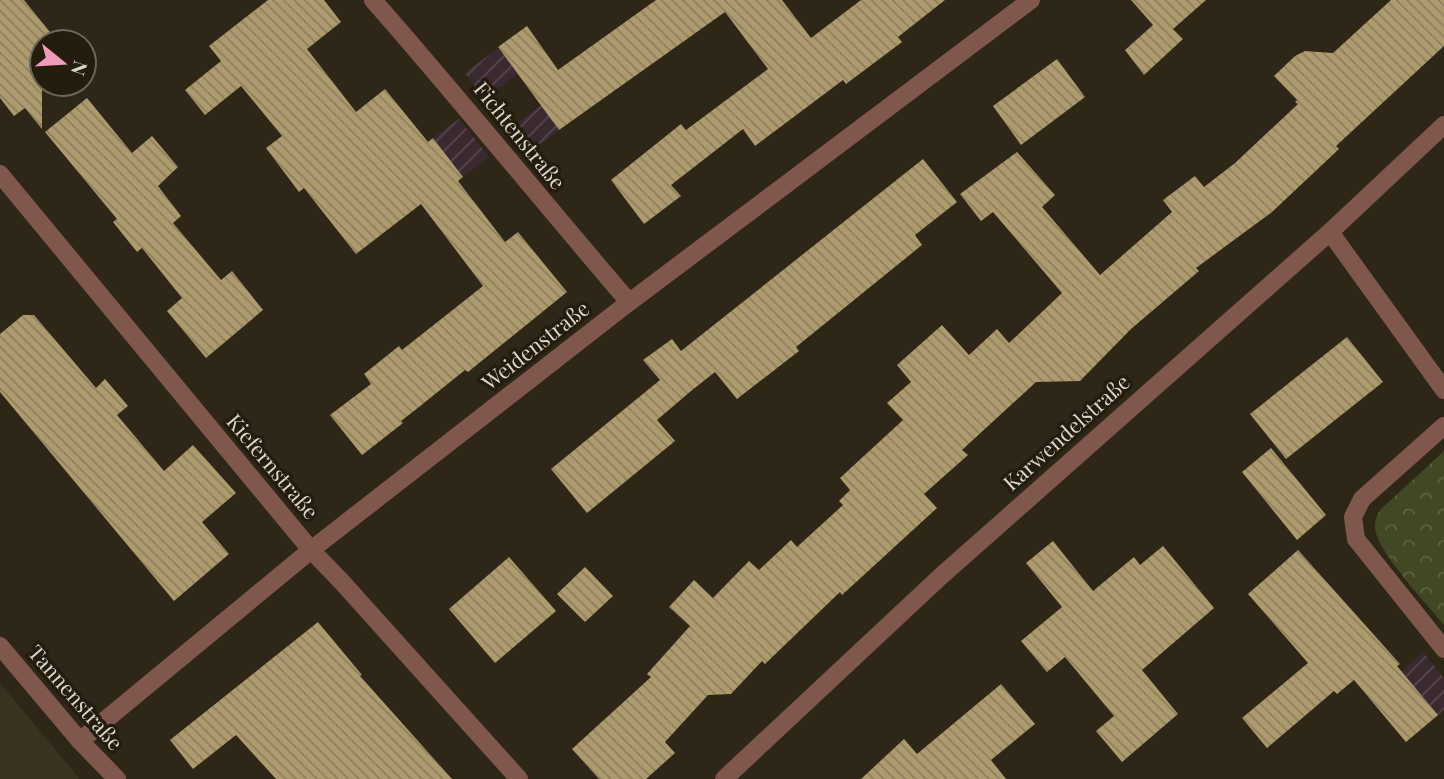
<svg xmlns="http://www.w3.org/2000/svg" width="1444" height="779" font-family="'Playfair Display',serif">
	<style>
		.commercial { fill: #383220 }
		.industrial { fill: url(#industrial-furrows) }
		.park { fill: url(#park-crowns) }
		.building { fill: url(#building-back-hatch) }
		.lines { fill: none; stroke-linecap: round; stroke-linejoin: round }
		.minor { stroke: #7f574d; stroke-width: 18 }
		.labels { text-anchor: middle; stroke-width: 7; stroke-linejoin: round; paint-order: stroke }
		.street-label { font-size: 21px; fill: #dbd6cc; stroke: #241d0d }
	</style>
	<defs>
		<pattern id="industrial-furrows" width="10" height="10" patternUnits="userSpaceOnUse" patternTransform="scale(1.75)"><rect width="10" height="10" fill="#3b2931"/><path d="M-1 1l2-2M0 10L10 0M9 11l2-2" fill="none" stroke="#57474e"/></pattern>
		<pattern id="park-crowns" width="20" height="18" patternUnits="userSpaceOnUse" patternTransform="scale(1.75)"><rect width="20" height="18" fill="#414924"/><path d="M2 6a3 3 0 1 1 6 0M12 15a3 3 0 1 1 6 0" fill="none" stroke="#5c6243"/></pattern>
		<pattern id="building-back-hatch" width="6" height="6" patternUnits="userSpaceOnUse" patternTransform="scale(1.75)"><rect width="6" height="6" fill="#ad9a6d"/><path d="M-1 5l2 2M0 0l6 6M5-1l2 2" fill="none" stroke="#8d7f5f"/></pattern>
	</defs>
	<rect width="100%" height="100%" fill="#2e2717"/>
	<path class="commercial" d="M 0,683 L 74,772 L 79,779 L 0,779 Z"/>
	<g class="industrial">
		<path d="M 526,27 L 546,53 L 484,99 L 465,73 Z"/>
		<path d="M 568,85 L 586,110 L 530,152 L 511,128 Z"/>
		<path d="M 459,119 L 489,157 L 438,196 L 433,138 Z"/>
		<path d="M 1423,652 L 1444,678 L 1444,710 L 1406,742 L 1370,699 Z"/>
	</g>
	<path class="park" d="M 1444,451 L 1444,625 C 1426,603 1386,561 1377,536 C 1373,526 1375,519 1380,510 Z"/>
	<g class="building">
		<path d="M 0,0 L 24,0 L 58,42 L 42,42 L 42,129 L 25,108 L 14,116 L 0,98 Z"/>
		<path d="M 268,0 L 324,0 L 341,22 L 307,49 L 356,112 L 385,89 L 428,142 L 433,138 L 463,177 L 458,181 L 505,242 L 518,232 L 567,292 L 468,372 L 465,370 L 419,407 L 401,421 L 403,423 L 362,455 L 330,415 L 371,384 L 364,374 L 399,346 L 402,350 L 483,286 L 421,204 L 356,254 L 304,188 L 299,192 L 266,148 L 282,136 L 241,86 L 205,115 L 185,90 L 221,61 L 209,46 Z"/>
		<path d="M 656,0 L 782,0 L 811,38 L 861,0 L 945,0 L 898,37 L 902,42 L 846,84 L 843,80 L 755,146 L 743,129 L 671,185 L 681,196 L 644,224 L 611,180 L 681,124 L 686,130 L 768,69 L 725,12 L 559,130 L 498,47 L 527,26 L 558,70 Z"/>
		<path d="M 1131,0 L 1206,0 L 1173,29 L 1183,39 L 1144,75 L 1125,50 L 1153,25 Z"/>
		<path d="M 1391,0 L 1444,0 L 1444,46 L 1336,146 L 1339,149 L 1272,212 L 1196,268 L 1199,271 L 1131,329 L 1080,381 L 1036,382 L 962,450 L 968,455 L 924,494 L 937,508 L 842,595 L 840,592 L 765,664 L 762,661 L 731,694 L 708,695 L 665,742 L 675,753 L 646,779 L 599,779 L 572,749 L 651,677 L 647,674 L 690,626 L 669,607 L 694,580 L 713,598 L 749,561 L 759,570 L 791,540 L 797,547 L 843,505 L 839,501 L 850,490 L 840,478 L 903,420 L 887,403 L 911,382 L 897,365 L 942,325 L 969,355 L 997,329 L 1009,343 L 1062,293 L 993,212 L 981,221 L 960,194 L 1017,152 L 1055,195 L 1042,207 L 1100,275 L 1172,212 L 1163,200 L 1195,176 L 1204,187 L 1235,163 L 1298,104 L 1295,102 L 1297,100 L 1274,76 L 1295,56 L 1305,51 L 1333,53 Z"/>
		<path d="M 1057,59 L 1085,97 L 1021,145 L 993,106 Z"/>
		<path d="M 87,98 L 132,153 L 152,136 L 178,167 L 158,186 L 181,216 L 173,223 L 221,280 L 232,271 L 263,310 L 206,358 L 167,311 L 182,298 L 142,248 L 137,252 L 113,222 L 117,219 L 45,132 Z"/>
		<path d="M 923,159 L 957,202 L 915,235 L 922,245 L 796,347 L 799,351 L 737,399 L 715,372 L 691,391 L 657,420 L 675,441 L 587,513 L 551,469 L 660,380 L 643,360 L 672,339 L 681,351 Z"/>
		<path d="M 23,315 L 34,315 L 96,388 L 105,379 L 128,406 L 117,415 L 164,471 L 193,445 L 236,493 L 202,522 L 229,554 L 174,601 L 0,392 L 0,334 Z"/>
		<path d="M 1347,337 L 1383,382 L 1286,459 L 1250,414 Z"/>
		<path d="M 1271,448 L 1326,515 L 1297,540 L 1242,472 Z"/>
		<path d="M 1053,541 L 1093,591 L 1134,557 L 1140,565 L 1163,546 L 1214,608 L 1142,670 L 1178,714 L 1122,762 L 1096,731 L 1114,716 L 1065,657 L 1047,672 L 1021,641 L 1062,607 L 1026,563 Z"/>
		<path d="M 1298,550 L 1400,664 L 1397,666 L 1438,715 L 1406,742 L 1354,680 L 1337,694 L 1334,691 L 1267,748 L 1242,718 L 1308,663 L 1248,594 Z"/>
		<path d="M 509,557 L 556,611 L 495,663 L 449,609 Z"/>
		<path d="M 585,567 L 613,596 L 585,622 L 557,594 Z"/>
		<path d="M 318,622 L 362,675 L 360,676 L 452,779 L 276,779 L 236,735 L 193,769 L 170,740 Z"/>
		<path d="M 1001,684 L 1035,724 L 991,760 L 1006,779 L 861,779 L 904,739 L 917,754 Z"/>
	</g>
	<g class="lines">
		<g class="minor">
			<path d="M 373,0 C 460,99 543,202 629,302"/>
			<path d="M 0,174 L 311,550 L 341,581 L 519,779"/>
			<path d="M 1330,232 L 1444,390"/>
			<path d="M 1444,426 L 1362,499 L 1353,517 L 1356,539 L 1444,649"/>
			<path d="M 0,646 L 80,741 L 117,779"/>
			<path d="M 80,741 L 311,550 L 623,307 L 1031,0"/>
			<path d="M 724,779 L 940,577 L 1330,232 L 1444,125"/>
		</g>
	</g>
	<g class="labels">
		<g class="street-label">
			<text transform="translate(519 136) rotate(51)" y="7">Fichtenstraße</text>
			<text transform="translate(536 346) rotate(-38)" y="7">Weidenstraße</text>
			<text transform="translate(1067 433) rotate(-42)" y="7">Karwendelstraße</text>
			<text transform="translate(272 467) rotate(50)" y="7">Kiefernstraße</text>
			<text transform="translate(75 698) rotate(49)" y="7">Tannenstraße</text>
		</g>
	</g>
	<g transform="translate(63 63) rotate(108)"><circle r="33" fill="#241d0d" stroke="#6d6759" stroke-width="2"/>
	<path d="M0-5L12 26L0 18L-12 26Z" fill="#ef9ab8"/>
	<text y="-10" font-size="19" font-weight="bold" text-anchor="middle" fill="#dbd6cc">N</text>
	</g>
</svg>
